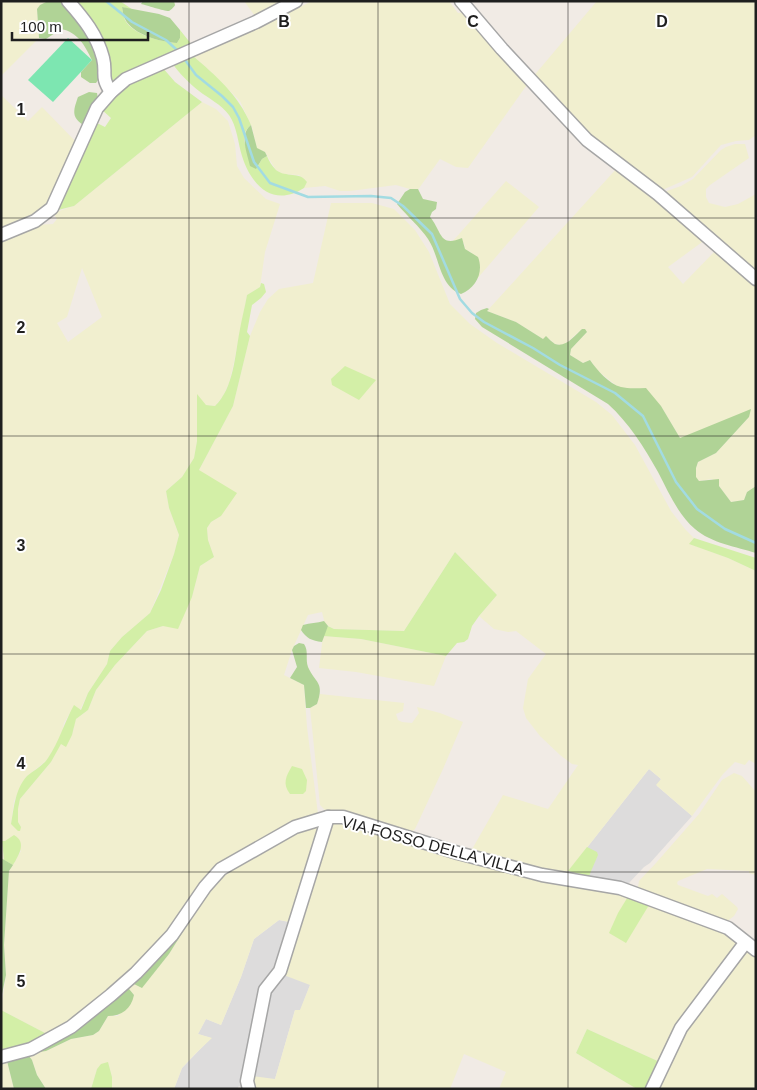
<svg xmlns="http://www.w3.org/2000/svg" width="757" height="1090" font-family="Arial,sans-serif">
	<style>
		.residential { fill: #dddcdc }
		.farmland { fill: #f1efcf; fill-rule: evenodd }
		.grass { fill: #d3efa7 }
		.forest { fill: #b0d396 }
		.pitch { fill: #7de6b1 }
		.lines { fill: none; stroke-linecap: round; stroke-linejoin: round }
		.stream { stroke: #a2dbe2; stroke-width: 2.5 }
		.minor-casing { stroke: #a6a6a6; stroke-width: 15 }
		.minor { stroke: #fff; stroke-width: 12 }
		.grid { fill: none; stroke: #1f1f1f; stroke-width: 1; stroke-opacity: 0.55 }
		.labels { text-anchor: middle; stroke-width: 4; stroke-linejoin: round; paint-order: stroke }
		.street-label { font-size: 16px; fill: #1f1f1f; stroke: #fff }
		.grid-label { font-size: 16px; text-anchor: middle; font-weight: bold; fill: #1f1f1f; stroke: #fff; stroke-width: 4; stroke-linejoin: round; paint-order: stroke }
	</style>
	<rect width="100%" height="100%" fill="#f1ebe5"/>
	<g class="residential">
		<path d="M 649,769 L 661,779 L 657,786 L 692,816 L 650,863 L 644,867 L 628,884 L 567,873 Z"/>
		<path d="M 279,920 L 294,923 L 310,985 L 300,1011 L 295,1010 L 275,1079 L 243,1089 L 239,1086 L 237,1089 L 174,1089 L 182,1068 L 211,1038 L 198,1034 L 206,1019 L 221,1025 L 241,977 L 254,939 Z"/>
	</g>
	<g class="farmland">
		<path d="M 1,1 L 48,1 L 40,5 L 37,9 L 39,38 L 1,76 Z"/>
		<path d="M 244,1 L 284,1 L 255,16 Z"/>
		<path d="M 312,1 L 449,1 L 458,13 L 467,12 L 529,82 L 468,168 L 456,167 L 440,159 L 417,191 L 396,185 L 350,191 L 340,191 L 325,186 L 304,188 L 307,182 L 299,175 L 283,174 L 276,170 L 265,152 L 257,149 L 252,127 L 240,101 L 209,70 L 192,55 L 267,24 Z"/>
		<path d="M 597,1 L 756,1 L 756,135 L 749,140 L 736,141 L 721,145 L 692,177 L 660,191 L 578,126 L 532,78 Z"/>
		<path d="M 1,95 L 28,121 L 42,107 L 77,143 L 71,161 L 42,213 L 1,232 Z"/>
		<path d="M 202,102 L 216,109 L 228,121 L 235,144 L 237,166 L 244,178 L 266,199 L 280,204 L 265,252 L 260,287 L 247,295 L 234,362 L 229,383 L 223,396 L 215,406 L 206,405 L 197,398 L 198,406 L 197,441 L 194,458 L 182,477 L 166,491 L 169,508 L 179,535 L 174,554 L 150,613 L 122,637 L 110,651 L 107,664 L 88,693 L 80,710 L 74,706 L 64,723 L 61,737 L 47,760 L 26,777 L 14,801 L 11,824 L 21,827 L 18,822 L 18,809 L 20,799 L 51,762 L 61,743 L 66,746 L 74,729 L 74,725 L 76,719 L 88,710 L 96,690 L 115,665 L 147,631 L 163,626 L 192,597 L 200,566 L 214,557 L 208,540 L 207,528 L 211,522 L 221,516 L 199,470 L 233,406 L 250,336 L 260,312 L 268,299 L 279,289 L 313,283 L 331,203 L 372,203 L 394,209 L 415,230 L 429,252 L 450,304 L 470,324 L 497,343 L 596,402 L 612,415 L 635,445 L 671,511 L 685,529 L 694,538 L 690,544 L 728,558 L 756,571 L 756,764 L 749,760 L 745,765 L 735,762 L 723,774 L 692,816 L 656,785 L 661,779 L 649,769 L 567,873 L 511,863 L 471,851 L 503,795 L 548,809 L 578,765 L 572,764 L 560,755 L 540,736 L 526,718 L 523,708 L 528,679 L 546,654 L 516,631 L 508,632 L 494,629 L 479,616 L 497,595 L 455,552 L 404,631 L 334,629 L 325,624 L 322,612 L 308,615 L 292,650 L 284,675 L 304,685 L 307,727 L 318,814 L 241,853 L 157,945 L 110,992 L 58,1029 L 45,1033 L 1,1010 L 6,975 L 4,945 L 9,871 L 21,851 L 9,839 L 2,847 L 4,860 L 1,858 L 1,238 L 35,225 L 53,224 L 57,219 L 53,213 L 74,206 ZM 82,268 L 102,317 L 68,342 L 57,323 L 67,317 Z"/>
		<path d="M 735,144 L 745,144 L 749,158 L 710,185 L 706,189 L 706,197 L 709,203 L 725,207 L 738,204 L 756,194 L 756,275 L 664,192 L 681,186 L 693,179 L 721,150 L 726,147 Z"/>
		<path d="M 618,167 L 705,240 L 668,267 L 683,284 L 716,250 L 756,283 L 756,486 L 747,492 L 744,500 L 731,502 L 719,486 L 712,479 L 699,481 L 696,478 L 696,468 L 698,462 L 716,453 L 749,417 L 680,438 L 661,406 L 617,386 L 598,371 L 590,360 L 583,363 L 570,355 L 571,349 L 587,332 L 582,329 L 565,344 L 561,345 L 555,344 L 548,338 L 543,339 L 516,322 L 487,311 Z"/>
		<path d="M 506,181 L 539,207 L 476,280 L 479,272 L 471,252 L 465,250 L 464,243 L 452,242 Z"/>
		<path d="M 323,636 L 361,639 L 446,656 L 434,686 L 356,672 L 319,668 Z"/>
		<path d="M 320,694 L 404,703 L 403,711 L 396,714 L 398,720 L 402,722 L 412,723 L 419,713 L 417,707 L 440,713 L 463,722 L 443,769 L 415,829 L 409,834 L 326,811 L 320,805 L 310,708 L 317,704 Z"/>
		<path d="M 734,773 L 742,776 L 756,792 L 756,875 L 749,873 L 749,871 L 707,869 L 678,881 L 677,883 L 678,885 L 708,896 L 712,894 L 717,898 L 722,894 L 737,907 L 738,909 L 734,916 L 726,922 L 674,903 L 638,887 L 639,881 L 656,863 L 699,814 L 722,780 Z"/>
		<path d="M 325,820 L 294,923 L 279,920 L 254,939 L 241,977 L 221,1025 L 206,1019 L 198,1034 L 212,1038 L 196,1053 L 182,1068 L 174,1089 L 112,1089 L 112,1077 L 108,1063 L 97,1069 L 91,1089 L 46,1089 L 37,1075 L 32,1060 L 26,1052 L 36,1047 L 46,1051 L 71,1039 L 93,1035 L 99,1031 L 108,1016 L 118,1016 L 134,995 L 125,984 L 128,981 L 142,987 L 169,954 L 199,906 L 204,894 L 226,870 L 277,839 Z"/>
		<path d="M 332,821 L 595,886 L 718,926 L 738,944 L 662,1063 L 587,1029 L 576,1053 L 637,1089 L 499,1089 L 506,1072 L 464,1054 L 450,1089 L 253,1089 L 252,1076 L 275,1079 L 295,1010 L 300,1010 L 310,985 L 281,974 Z"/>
		<path d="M 752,952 L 756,954 L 756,1089 L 654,1089 L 671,1053 L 740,954 Z"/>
		<path d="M 6,1057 L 12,1082 L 14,1089 L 1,1089 L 1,1059 Z"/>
	</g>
	<g class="grass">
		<path d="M 71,1 L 120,1 L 133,10 L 122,7 C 123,11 123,16 125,20 C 133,35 161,42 177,43 L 180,38 L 180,30 L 192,45 L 113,84 L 106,65 Z"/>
		<path d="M 192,55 C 216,76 238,94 251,125 C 236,137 249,155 258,166 L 262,159 L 267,156 C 269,161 272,166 276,170 C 286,178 300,171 307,182 L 304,188 C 273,208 251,185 242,156 C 238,143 237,126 229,115 C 222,105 208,98 199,91 C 189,83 179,73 172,63 Z"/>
		<path d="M 162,67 L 175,82 L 202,102 L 74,206 L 58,210 L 95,122 L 105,127 L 111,118 L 101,109 L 121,88 Z"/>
		<path d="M 261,283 L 264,284 L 266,292 L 261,298 L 252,305 L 247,332 L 250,336 L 233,406 L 199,470 L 237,493 L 221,516 L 211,522 L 207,528 L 208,540 L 214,557 L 200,566 L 192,597 L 178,629 L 163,626 L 147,631 L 115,665 L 96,690 L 88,710 L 76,719 L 72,735 L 66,747 L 61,744 L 51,762 L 20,799 L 18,809 L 18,822 L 21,827 L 20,831 L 18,831 L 11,824 C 14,808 15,789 27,776 C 34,770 43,766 48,758 C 59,742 64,723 74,705 L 81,710 L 88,693 L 107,664 L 110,651 L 122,637 L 150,613 L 161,590 L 174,554 L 179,535 L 169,508 L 166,491 L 182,477 L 194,458 L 197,441 L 197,394 L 206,405 L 215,406 C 234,388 235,354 240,329 C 242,318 245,306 247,295 L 260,287 Z"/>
		<path d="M 345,366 L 376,380 L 359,400 L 332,385 L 331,379 Z"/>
		<path d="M 694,538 L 756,558 L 756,571 L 728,558 L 689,544 Z"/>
		<path d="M 455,552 L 497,595 L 479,616 L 472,626 L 468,639 L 464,642 L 457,643 L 446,656 L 361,639 L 323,636 L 328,626 L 334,629 L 404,631 Z"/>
		<path d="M 292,766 L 302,769 L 307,780 L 306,791 L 303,794 L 290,794 C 282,784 286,776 292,766 Z"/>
		<path d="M 14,835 C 27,842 19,855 13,865 L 4,860 L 2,841 L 5,841 Z"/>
		<path d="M 587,847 L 597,852 L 598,855 L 589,876 L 568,871 Z"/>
		<path d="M 629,895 L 649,905 L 626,943 L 609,933 L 618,913 Z"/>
		<path d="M 1,1010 L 45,1033 L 28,1045 L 1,1053 Z"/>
		<path d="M 587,1029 L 662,1063 L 650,1089 L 637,1089 L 576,1053 Z"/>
		<path d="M 108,1062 L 112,1077 L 112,1089 L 91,1089 L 97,1069 L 101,1064 Z"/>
	</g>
	<g class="forest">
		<path d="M 48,1 L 65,1 C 85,28 100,45 98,80 L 96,83 L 90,83 L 81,77 L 81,72 L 92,60 C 85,46 78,32 61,29 L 46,39 L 39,38 L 37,9 L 40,5 Z"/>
		<path d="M 143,1 L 174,1 L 175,5 C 175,6 171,10 169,11 C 167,12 146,5 141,4 Z"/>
		<path d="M 122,7 L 159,14 L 170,18 L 180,30 L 180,38 L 177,43 C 161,42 133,35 125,19 C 123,16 123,11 122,7 Z"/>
		<path d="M 89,92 L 97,93 L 98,99 L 85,126 C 71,118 73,111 78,97 Z"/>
		<path d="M 251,125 L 257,148 L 265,152 L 267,156 L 262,159 L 256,169 L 250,166 C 247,153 239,134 251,125 Z"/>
		<path d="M 410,189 L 418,189 L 423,199 L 437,202 L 436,209 L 432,212 L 430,217 C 442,231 439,248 462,238 L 465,249 L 478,257 C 484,272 476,288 461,294 C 439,286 440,257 428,239 C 420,227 407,216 397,204 L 405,192 Z"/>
		<path d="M 487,308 L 489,309 L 487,311 L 516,322 L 543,339 L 546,336 C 549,339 552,342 555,344 C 566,348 575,335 582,329 L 585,329 L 587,332 L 571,349 L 570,355 L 583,363 L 590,360 C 597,370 609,384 621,387 C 629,389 638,388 646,388 L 661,406 L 680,438 L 751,409 L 749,417 L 716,453 L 698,462 L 696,468 L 696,477 L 699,481 L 719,479 L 719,486 L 731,502 L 744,500 L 747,492 L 756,486 L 756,553 C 737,547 711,543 695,529 C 678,515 668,491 658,472 C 644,447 629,423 608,404 L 482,327 L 475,319 L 476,313 L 481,310 Z"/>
		<path d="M 324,621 L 328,626 L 322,642 C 312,641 306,638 301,630 L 303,625 C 310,623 317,623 324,621 Z"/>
		<path d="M 299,643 L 304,644 C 309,651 305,659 308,667 C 315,683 325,682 317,704 L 310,708 L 306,708 L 304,685 L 290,678 L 297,667 L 292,650 L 294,646 Z"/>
		<path d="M 1,858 L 13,865 L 9,871 L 4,945 L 6,975 L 1,999 Z"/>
		<path d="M 199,906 L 169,954 L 142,988 L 128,981 Z"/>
		<path d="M 125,984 L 134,995 C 131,1009 122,1016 108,1016 L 99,1031 L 93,1035 L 71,1039 L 46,1051 L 39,1052 Z"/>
		<path d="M 26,1052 L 32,1060 L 37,1075 L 46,1089 L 14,1089 L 6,1057 Z"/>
	</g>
	<path class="pitch" d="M 68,38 L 92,60 L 53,102 L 28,80 Z"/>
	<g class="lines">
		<g class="stream">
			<path d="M 106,1 L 132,22 L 166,40 L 178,51"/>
			<path d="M 183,57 L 196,75 L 222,96 L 233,107 L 239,118 L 254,162 L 270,183 L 308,197 L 371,196 L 391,198 L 403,206 L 432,234 L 460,299 L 472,313 L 484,322 L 533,348 L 560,365 L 615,393 L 643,416 L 676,482 L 697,509 L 725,529 L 756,543"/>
		</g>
		<defs>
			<g id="minor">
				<path d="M 68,1 C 84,19 97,35 103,58 C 107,74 100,76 111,92"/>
				<path d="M 461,1 L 502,49 L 587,140 L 658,194 L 756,279"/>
				<path d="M 1,235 L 35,221 L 52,208 L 97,108 L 111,92 L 126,79 L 256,22 L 296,1"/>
				<path d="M 1,1057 L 31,1049 L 71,1027 L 111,995 L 136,973 L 172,935 L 205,887 L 221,869 L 295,827 L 328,817 L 343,817 L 458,853 L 542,875 L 620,888 L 728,928 L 756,950"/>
				<path d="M 249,1089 L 247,1081 L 265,990 L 280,971 L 328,817"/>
				<path d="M 652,1089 L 681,1028 L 745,943"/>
			</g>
		</defs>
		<use href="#minor" class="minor-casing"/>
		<use href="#minor" class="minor"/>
	</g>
	<path class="grid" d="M 189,1 L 189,1089M 378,1 L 378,1089M 568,1 L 568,1089M 1,218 L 756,218M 1,436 L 756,436M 1,654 L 756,654M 1,872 L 756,872"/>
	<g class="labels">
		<g class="street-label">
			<text transform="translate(433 845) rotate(15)" y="6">VIA FOSSO DELLA VILLA</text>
		</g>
	</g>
	<g class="grid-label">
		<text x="284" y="27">B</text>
		<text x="473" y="27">C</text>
		<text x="662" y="27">D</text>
		<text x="21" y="115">1</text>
		<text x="21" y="333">2</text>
		<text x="21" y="551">3</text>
		<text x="21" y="769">4</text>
		<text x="21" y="987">5</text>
	</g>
	<rect width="757" height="1090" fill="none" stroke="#1f1f1f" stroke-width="5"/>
	<path d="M12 32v8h136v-8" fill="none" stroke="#1f1f1f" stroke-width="2.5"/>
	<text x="20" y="32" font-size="15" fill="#1f1f1f" stroke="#ffffff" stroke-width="4" paint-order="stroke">100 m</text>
</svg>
